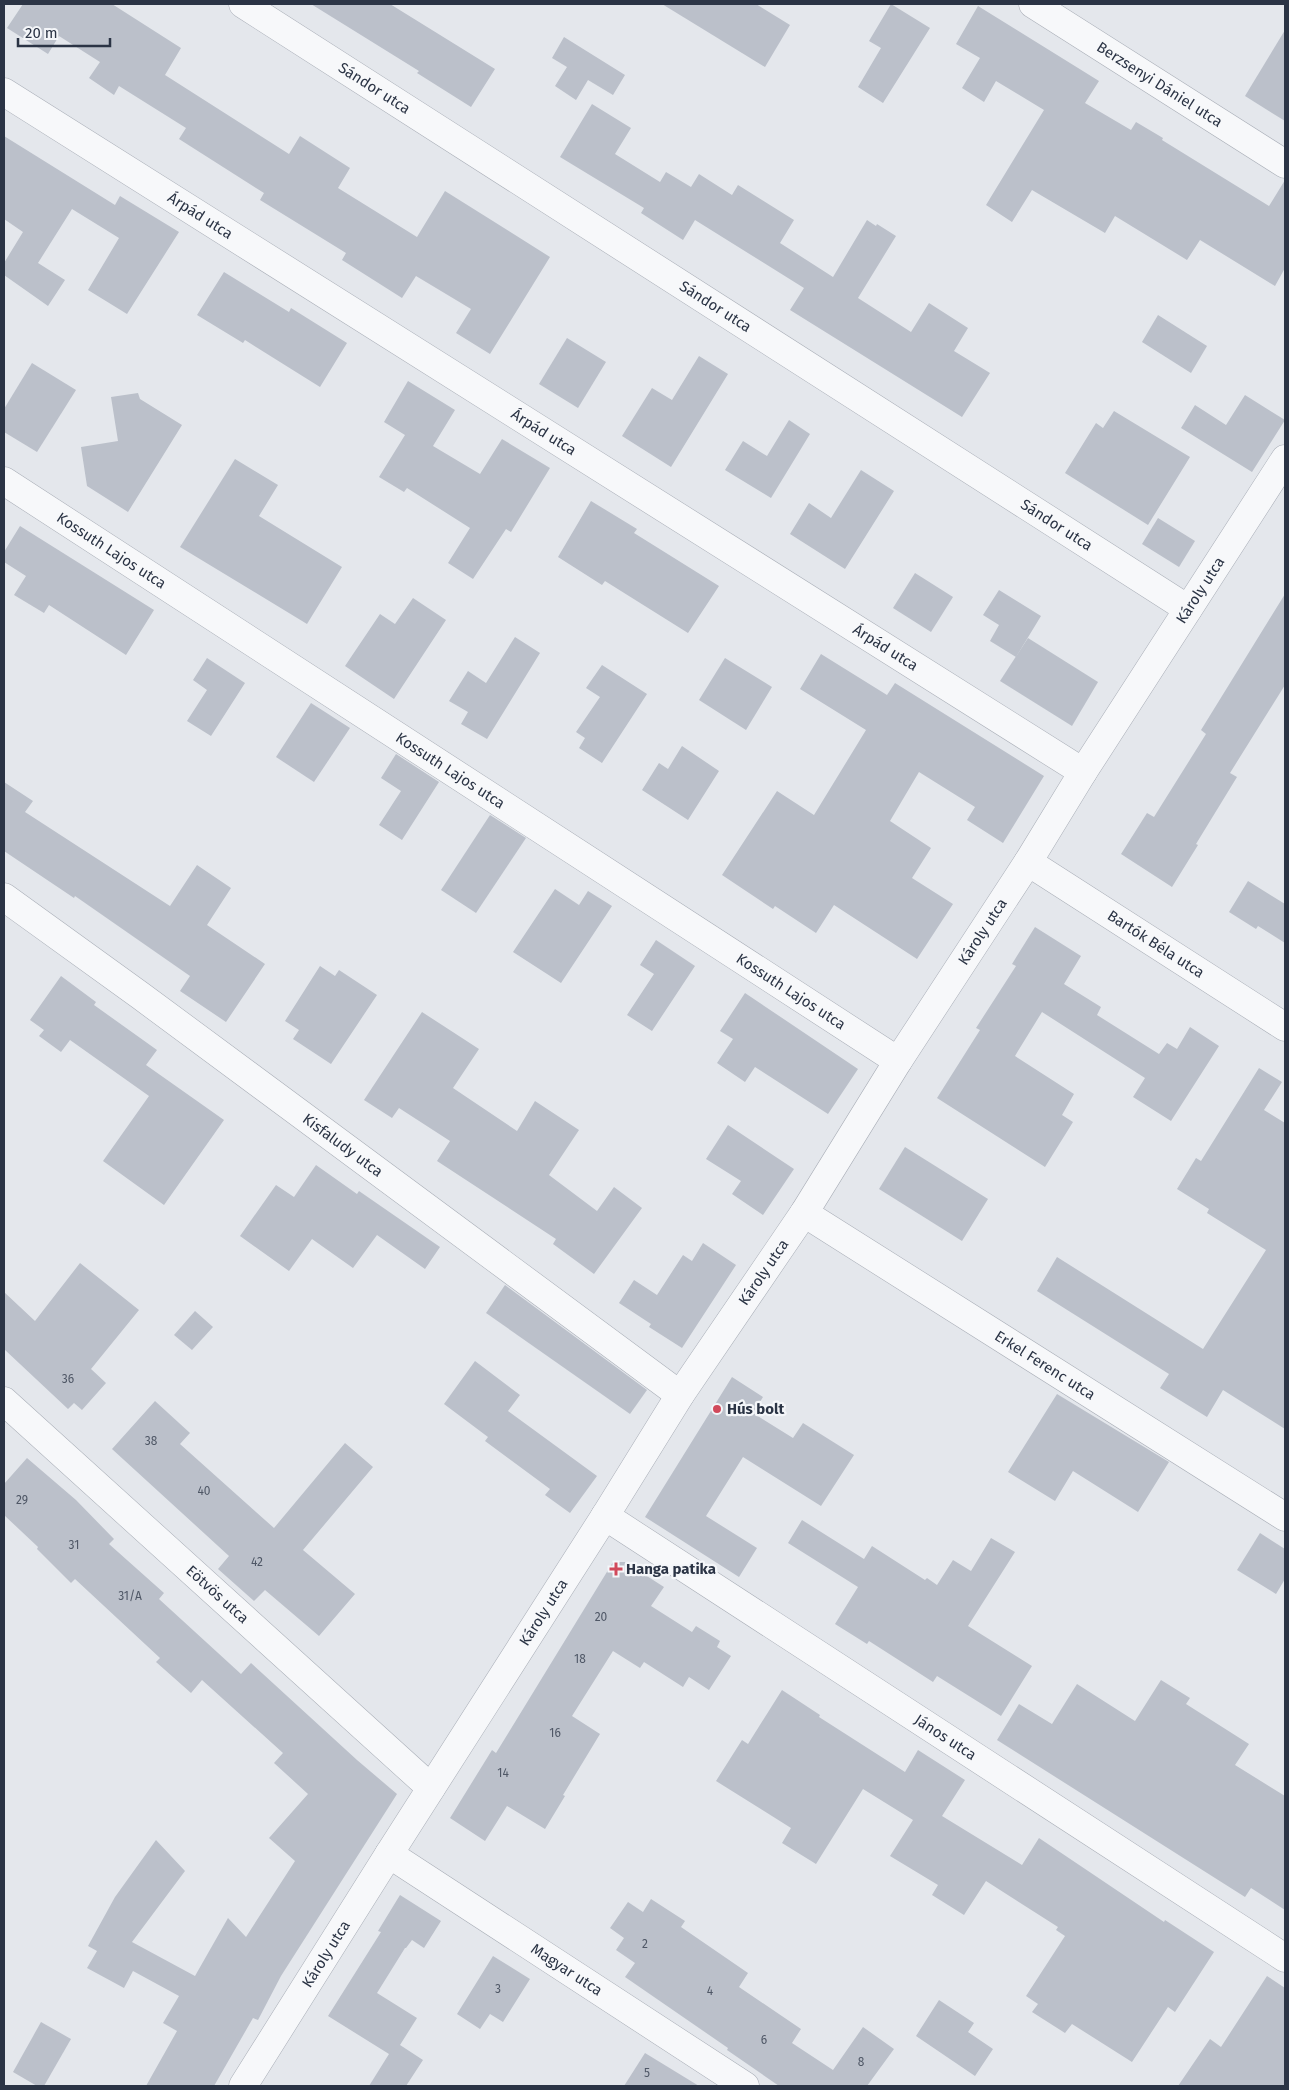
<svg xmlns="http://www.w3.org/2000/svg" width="1289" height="2090" font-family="'Fira Sans',sans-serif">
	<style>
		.building { fill: #bbc0ca }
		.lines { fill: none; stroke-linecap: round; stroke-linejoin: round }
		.street-casing { stroke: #a9aeb7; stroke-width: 29 }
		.street { stroke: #f7f8fa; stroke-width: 28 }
		.poi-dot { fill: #d1495b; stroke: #f4f6f9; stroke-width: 2 }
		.labels { text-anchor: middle; stroke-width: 4.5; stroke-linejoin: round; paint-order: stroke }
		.number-label { font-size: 12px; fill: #4f5766 }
		.street-label { font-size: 15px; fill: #2b3445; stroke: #f4f6f9 }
		.poi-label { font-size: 15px; font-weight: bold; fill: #2b3445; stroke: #f4f6f9; text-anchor: start }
	</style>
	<rect width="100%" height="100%" fill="#e4e7ec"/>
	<g class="building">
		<path d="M 23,4 L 112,4 L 181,48 L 165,75 L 289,154 L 300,136 L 350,168 L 338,188 L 417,237 L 445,191 L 550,257 L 490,354 L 456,333 L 471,309 L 416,276 L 402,298 L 342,260 L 346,253 L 260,200 L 264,193 L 179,139 L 186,128 L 119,86 L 114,95 L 89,78 L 100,62 L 59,36 L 48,54 L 7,28 Z"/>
		<path d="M 311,4 L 390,4 L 495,69 L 471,107 L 417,73 L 419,71 Z"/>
		<path d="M 662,4 L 756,4 L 790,25 L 765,67 Z"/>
		<path d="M 891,4 L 930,28 L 883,103 L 858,87 L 881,48 L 869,41 Z"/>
		<path d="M 978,6 L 1099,81 L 1085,103 L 1131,130 L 1136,122 L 1163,138 L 1162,140 L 1269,206 L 1285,180 L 1285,268 L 1275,286 L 1200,240 L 1187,260 L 1115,216 L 1105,233 L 1032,190 L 1012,222 L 986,205 L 1044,110 L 996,81 L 984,102 L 962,88 L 980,58 L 956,44 Z"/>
		<path d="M 1285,30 L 1285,121 L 1245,96 Z"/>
		<path d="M 564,37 L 625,75 L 613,95 L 588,80 L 576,100 L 555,86 L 567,67 L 552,58 Z"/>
		<path d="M 592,104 L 631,128 L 615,154 L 660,182 L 666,172 L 691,187 L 699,174 L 732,195 L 738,185 L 794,220 L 780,243 L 833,277 L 867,220 L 876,226 L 877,224 L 896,236 L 858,298 L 911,332 L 929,303 L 968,328 L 954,351 L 990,373 L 962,417 L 790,310 L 804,288 L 695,220 L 683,240 L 641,213 L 644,208 L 560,157 Z"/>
		<path d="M 4,136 L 115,205 L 120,196 L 179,232 L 127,314 L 88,290 L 119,238 L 72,209 L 38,263 L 65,280 L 48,306 L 4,275 L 4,263 L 23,232 L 4,219 Z"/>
		<path d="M 224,272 L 289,312 L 291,308 L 347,343 L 320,387 L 245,340 L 243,343 L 197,315 Z"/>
		<path d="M 1158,315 L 1207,346 L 1191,373 L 1142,342 Z"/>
		<path d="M 567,338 L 606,362 L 578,408 L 539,384 Z"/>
		<path d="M 699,356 L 728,374 L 671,467 L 622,436 L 652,388 L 672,400 Z"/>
		<path d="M 32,363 L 76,390 L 37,452 L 4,432 L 4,409 Z"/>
		<path d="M 408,381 L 455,410 L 433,446 L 480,474 L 502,439 L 550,468 L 511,532 L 506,529 L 473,579 L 448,563 L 470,528 L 407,488 L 404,492 L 379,477 L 405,435 L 384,422 Z"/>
		<path d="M 138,393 L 140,399 L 182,425 L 128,512 L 87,486 L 81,447 L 118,441 L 111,397 Z"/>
		<path d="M 1245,395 L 1285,420 L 1252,472 L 1181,428 L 1195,405 L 1226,425 Z"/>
		<path d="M 1114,411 L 1190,457 L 1148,525 L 1065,473 L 1096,423 L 1103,428 Z"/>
		<path d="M 789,420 L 810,434 L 771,498 L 725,470 L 743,441 L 767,456 Z"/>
		<path d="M 235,459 L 278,485 L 259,516 L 342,567 L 307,624 L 180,547 Z"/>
		<path d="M 861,470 L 894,491 L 845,569 L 790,534 L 809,503 L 831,518 Z"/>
		<path d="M 591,501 L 637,529 L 634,533 L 719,586 L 688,633 L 605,581 L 602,585 L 558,557 Z"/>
		<path d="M 1158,518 L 1195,541 L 1179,567 L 1142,544 Z"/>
		<path d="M 20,526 L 154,610 L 126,655 L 49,605 L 44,613 L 14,595 L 26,576 L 4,562 L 4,552 Z"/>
		<path d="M 915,573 L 953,597 L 931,632 L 893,608 Z"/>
		<path d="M 999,590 L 1041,616 L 1016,657 L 990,641 L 999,625 L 983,615 Z"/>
		<path d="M 1285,594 L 1285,685 L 1230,773 L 1237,777 L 1196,844 L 1198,845 L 1172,887 L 1121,854 L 1147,813 L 1154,817 L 1206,734 L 1201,730 Z"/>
		<path d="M 413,598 L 446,620 L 394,699 L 345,666 L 380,614 L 395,624 Z"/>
		<path d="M 515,637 L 540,653 L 487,739 L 461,724 L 468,712 L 449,701 L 468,671 L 486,683 Z"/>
		<path d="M 1028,638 L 1098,682 L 1072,726 L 1000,681 Z"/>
		<path d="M 821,654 L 887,695 L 895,683 L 1044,776 L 1003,843 L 967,820 L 975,807 L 919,772 L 890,821 L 931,848 L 912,878 L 953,904 L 917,959 L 834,905 L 816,933 L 775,906 L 773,909 L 722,875 L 777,791 L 814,815 L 866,730 L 800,689 Z"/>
		<path d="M 207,658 L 245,683 L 211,736 L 187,721 L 207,690 L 193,680 Z"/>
		<path d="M 725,658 L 772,687 L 746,730 L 699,700 Z"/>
		<path d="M 602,665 L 647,694 L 602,763 L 579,748 L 585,738 L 576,732 L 600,697 L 586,688 Z"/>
		<path d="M 311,703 L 350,728 L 314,782 L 276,757 Z"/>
		<path d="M 682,746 L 719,771 L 688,820 L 642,790 L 659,763 L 668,769 Z"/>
		<path d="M 396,754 L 439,782 L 402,840 L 379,825 L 401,791 L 381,778 Z"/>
		<path d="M 4,782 L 33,801 L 25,812 L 170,906 L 197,865 L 231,888 L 207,925 L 265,964 L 226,1022 L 180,991 L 190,976 L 75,896 L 74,898 L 4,851 Z"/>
		<path d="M 490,815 L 526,838 L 476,913 L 441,890 Z"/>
		<path d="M 1248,881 L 1285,904 L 1285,943 L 1258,926 L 1256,929 L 1229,912 Z"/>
		<path d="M 555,889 L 579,905 L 588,891 L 612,906 L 561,983 L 513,952 Z"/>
		<path d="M 1035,927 L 1081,956 L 1064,984 L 1101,1007 L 1097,1015 L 1159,1054 L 1167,1043 L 1177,1049 L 1190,1027 L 1219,1046 L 1171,1121 L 1133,1097 L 1145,1078 L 1042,1012 L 1015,1056 L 1074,1094 L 1062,1115 L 1073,1122 L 1045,1167 L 937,1098 L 980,1030 L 976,1028 L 1016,966 L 1012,964 Z"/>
		<path d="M 656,940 L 695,966 L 652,1031 L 627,1015 L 654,974 L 640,965 Z"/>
		<path d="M 320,966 L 335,976 L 339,970 L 377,995 L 331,1064 L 293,1039 L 299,1030 L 285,1021 Z"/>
		<path d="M 61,976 L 96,1002 L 94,1005 L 157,1050 L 146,1065 L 224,1120 L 164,1205 L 103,1161 L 149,1096 L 70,1040 L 61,1052 L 39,1036 L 44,1030 L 30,1020 Z"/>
		<path d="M 745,993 L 858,1069 L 828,1114 L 755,1067 L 745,1082 L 717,1063 L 733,1039 L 720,1031 Z"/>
		<path d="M 422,1012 L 479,1049 L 453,1088 L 517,1131 L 535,1101 L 579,1130 L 549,1175 L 597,1211 L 614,1187 L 642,1208 L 594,1274 L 553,1244 L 556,1239 L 437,1161 L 450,1141 L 399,1108 L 392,1118 L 364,1100 Z"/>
		<path d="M 1259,1068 L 1282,1082 L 1264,1110 L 1285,1123 L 1285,1429 L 1223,1390 L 1207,1417 L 1160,1388 L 1169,1374 L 1037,1291 L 1057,1257 L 1203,1349 L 1266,1250 L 1207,1213 L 1209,1209 L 1177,1189 L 1196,1158 L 1201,1161 Z"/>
		<path d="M 728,1125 L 794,1169 L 763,1215 L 732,1194 L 741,1181 L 706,1159 Z"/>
		<path d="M 905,1147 L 988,1199 L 962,1241 L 879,1189 Z"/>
		<path d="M 316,1165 L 357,1194 L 359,1191 L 440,1247 L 425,1269 L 377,1235 L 353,1268 L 312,1239 L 289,1271 L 240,1236 L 276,1185 L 294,1197 Z"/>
		<path d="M 703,1243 L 736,1265 L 682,1348 L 649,1327 L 651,1324 L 619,1303 L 634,1280 L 657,1295 L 683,1255 L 692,1261 Z"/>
		<path d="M 80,1263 L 139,1310 L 91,1369 L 106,1383 L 82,1410 L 74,1403 L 68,1409 L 4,1349 L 4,1292 L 35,1321 Z"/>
		<path d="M 505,1285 L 647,1390 L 630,1414 L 486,1313 Z"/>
		<path d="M 195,1311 L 213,1327 L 192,1350 L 174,1335 Z"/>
		<path d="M 475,1361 L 520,1395 L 508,1411 L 597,1476 L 570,1513 L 545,1495 L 550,1489 L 485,1441 L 488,1437 L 444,1404 Z"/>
		<path d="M 732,1377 L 763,1397 L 753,1413 L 793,1438 L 803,1423 L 854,1455 L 821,1506 L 743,1457 L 706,1516 L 757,1548 L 739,1577 L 645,1517 Z"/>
		<path d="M 1057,1394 L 1169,1462 L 1138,1512 L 1073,1471 L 1055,1501 L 1008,1472 Z"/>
		<path d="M 155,1401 L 190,1433 L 180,1444 L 274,1528 L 345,1443 L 373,1467 L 303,1550 L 355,1594 L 319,1636 L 265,1590 L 254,1601 L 218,1569 L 229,1556 L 112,1449 Z"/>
		<path d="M 27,1458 L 76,1500 L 114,1539 L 109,1544 L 164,1593 L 159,1599 L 241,1674 L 251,1663 L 357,1760 L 397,1794 L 281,1976 L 258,2020 L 253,2018 L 214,2086 L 146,2086 L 177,2031 L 163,2023 L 179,1996 L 133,1971 L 124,1988 L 87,1968 L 97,1951 L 88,1946 L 115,1897 L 156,1840 L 185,1871 L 132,1942 L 195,1976 L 228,1918 L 246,1937 L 295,1861 L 269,1838 L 308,1794 L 274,1763 L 283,1753 L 202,1680 L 191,1693 L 156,1662 L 160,1658 L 75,1579 L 71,1583 L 37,1549 L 38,1547 L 4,1515 L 4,1484 Z"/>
		<path d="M 802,1520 L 864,1559 L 872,1546 L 925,1580 L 927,1578 L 937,1585 L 953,1560 L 971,1571 L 991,1538 L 1015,1552 L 968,1626 L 1032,1666 L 1001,1716 L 937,1676 L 933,1682 L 869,1641 L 867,1644 L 835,1624 L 858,1587 L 788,1543 Z"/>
		<path d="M 1260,1533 L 1285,1549 L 1285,1579 L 1276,1594 L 1237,1570 Z"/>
		<path d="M 613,1562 L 625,1562 L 664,1587 L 651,1606 L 692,1632 L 696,1626 L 720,1641 L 717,1647 L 731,1656 L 709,1690 L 689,1677 L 683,1687 L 644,1662 L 640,1668 L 613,1651 L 572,1716 L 600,1734 L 563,1795 L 565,1796 L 545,1829 L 507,1806 L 485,1841 L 450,1818 L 492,1750 L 496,1753 Z"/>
		<path d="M 1161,1680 L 1190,1698 L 1186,1704 L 1249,1744 L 1235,1765 L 1285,1796 L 1285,1910 L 1251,1888 L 1245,1897 L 997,1740 L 1019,1704 L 1052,1724 L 1077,1684 L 1135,1721 Z"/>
		<path d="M 782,1690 L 820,1715 L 819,1717 L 905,1772 L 918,1750 L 965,1780 L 942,1816 L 1022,1865 L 1039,1838 L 1164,1922 L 1165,1920 L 1214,1952 L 1175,2012 L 1168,2007 L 1132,2062 L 1072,2024 L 1065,2033 L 1032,2012 L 1038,2004 L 1026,1996 L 1065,1936 L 1056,1930 L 1058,1927 L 986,1881 L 964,1915 L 932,1895 L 938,1885 L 890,1856 L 913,1820 L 863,1789 L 816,1864 L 782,1843 L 791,1828 L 716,1781 L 742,1740 L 748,1744 Z"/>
		<path d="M 400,1895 L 441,1921 L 424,1948 L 412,1940 L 406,1948 L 405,1948 L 377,1993 L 417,2018 L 400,2045 L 423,2060 L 406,2086 L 369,2086 L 389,2054 L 328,2016 L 381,1932 L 378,1931 Z"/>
		<path d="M 651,1899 L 685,1921 L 681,1927 L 748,1973 L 739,1987 L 801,2029 L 792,2043 L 833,2070 L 863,2027 L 894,2049 L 867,2086 L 779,2086 L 727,2050 L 728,2048 L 625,1977 L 635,1963 L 616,1950 L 624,1938 L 610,1928 L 628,1902 L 643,1912 Z"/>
		<path d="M 493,1956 L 530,1979 L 503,2022 L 490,2014 L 480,2029 L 457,2014 Z"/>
		<path d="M 1267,1976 L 1285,1988 L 1285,2086 L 1178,2086 L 1210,2039 L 1221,2047 Z"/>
		<path d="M 939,2000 L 974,2023 L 968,2032 L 993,2049 L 975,2076 L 916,2036 Z"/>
		<path d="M 41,2022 L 71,2039 L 44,2086 L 37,2086 L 13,2072 Z"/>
		<path d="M 645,2053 L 699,2086 L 624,2086 Z"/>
	</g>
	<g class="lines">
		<defs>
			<g id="street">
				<path id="s1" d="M 243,4 L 1188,609"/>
				<path id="s2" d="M 1033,4 L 1285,164"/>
				<path id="s3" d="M 4,92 L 1083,772"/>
				<path id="s4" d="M 4,481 L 898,1061"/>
				<path id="s5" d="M 1028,862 L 1285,1027"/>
				<path id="s6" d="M 4,897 L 141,996 L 680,1395"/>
				<path id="s7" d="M 804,1213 L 1285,1517"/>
				<path id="s8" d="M 4,1401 L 431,1788"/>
				<path id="s9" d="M 605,1516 L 1285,1958"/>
				<path id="s10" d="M 389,1854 L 745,2086"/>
				<path id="s11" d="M 243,2086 L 389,1854 L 605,1516 L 680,1395 L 804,1213 L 898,1061 L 1028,862 L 1083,772 L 1285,459"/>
			</g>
		</defs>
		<use href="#street" class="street-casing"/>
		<use href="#street" class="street"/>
	</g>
	<g class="poi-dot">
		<circle cx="717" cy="1409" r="5"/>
		<path d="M613.5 1561.5h5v5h5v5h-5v5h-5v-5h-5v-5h5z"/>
	</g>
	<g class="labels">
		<g class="number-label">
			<text x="68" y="1383">36</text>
			<text x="151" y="1445">38</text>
			<text x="204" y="1495">40</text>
			<text x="22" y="1504">29</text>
			<text x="74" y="1549">31</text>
			<text x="257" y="1566">42</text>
			<text x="130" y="1600">31/A</text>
			<text x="601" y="1621">20</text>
			<text x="580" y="1663">18</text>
			<text x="555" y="1737">16</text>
			<text x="503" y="1777">14</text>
			<text x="645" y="1948">2</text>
			<text x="498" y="1993">3</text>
			<text x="710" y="1995">4</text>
			<text x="764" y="2044">6</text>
			<text x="861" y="2066">8</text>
			<text x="647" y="2077">5</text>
		</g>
		<g class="street-label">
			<text dy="5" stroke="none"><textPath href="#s2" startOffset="150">Berzsenyi Dániel utca</textPath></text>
			<text dy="5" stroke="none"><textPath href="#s1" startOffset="156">Sándor utca</textPath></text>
			<text dy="5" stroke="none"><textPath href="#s3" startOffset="232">Árpád utca</textPath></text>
			<text dy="5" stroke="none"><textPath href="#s1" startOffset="561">Sándor utca</textPath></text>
			<text dy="5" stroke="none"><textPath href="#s3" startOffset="638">Árpád utca</textPath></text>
			<text dy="5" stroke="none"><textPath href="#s1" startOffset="966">Sándor utca</textPath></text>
			<text dy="5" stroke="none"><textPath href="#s4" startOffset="128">Kossuth Lajos utca</textPath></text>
			<text dy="5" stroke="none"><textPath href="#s11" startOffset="1776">Károly utca</textPath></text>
			<text dy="5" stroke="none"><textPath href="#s3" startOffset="1042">Árpád utca</textPath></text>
			<text dy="5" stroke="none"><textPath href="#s4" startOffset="532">Kossuth Lajos utca</textPath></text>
			<text dy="5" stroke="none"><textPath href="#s11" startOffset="1371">Károly utca</textPath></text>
			<text dy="5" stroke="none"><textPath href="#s5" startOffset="152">Bartók Béla utca</textPath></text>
			<text dy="5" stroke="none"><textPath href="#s4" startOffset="938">Kossuth Lajos utca</textPath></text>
			<text dy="5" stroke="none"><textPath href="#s6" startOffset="420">Kisfaludy utca</textPath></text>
			<text dy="5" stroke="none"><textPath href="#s11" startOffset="966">Károly utca</textPath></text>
			<text dy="5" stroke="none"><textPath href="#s7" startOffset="285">Erkel Ferenc utca</textPath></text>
			<text dy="5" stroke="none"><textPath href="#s8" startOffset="288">Eötvös utca</textPath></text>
			<text dy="5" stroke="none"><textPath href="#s11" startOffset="561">Károly utca</textPath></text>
			<text dy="5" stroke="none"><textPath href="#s9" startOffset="406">János utca</textPath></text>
			<text dy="5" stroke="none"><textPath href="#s11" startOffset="156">Károly utca</textPath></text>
			<text dy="5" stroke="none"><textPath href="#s10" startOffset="212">Magyar utca</textPath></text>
		</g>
		<g class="poi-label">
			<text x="727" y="1414">Hús bolt</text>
			<text x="626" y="1574">Hanga patika</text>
		</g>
	</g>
	<rect width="1289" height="2090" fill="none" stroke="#2b3445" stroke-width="10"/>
	<path d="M18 38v8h92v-8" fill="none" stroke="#2b3445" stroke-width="2.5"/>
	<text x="25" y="38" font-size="15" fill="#2b3445" stroke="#f4f6f9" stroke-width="4" paint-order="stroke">20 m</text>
</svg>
